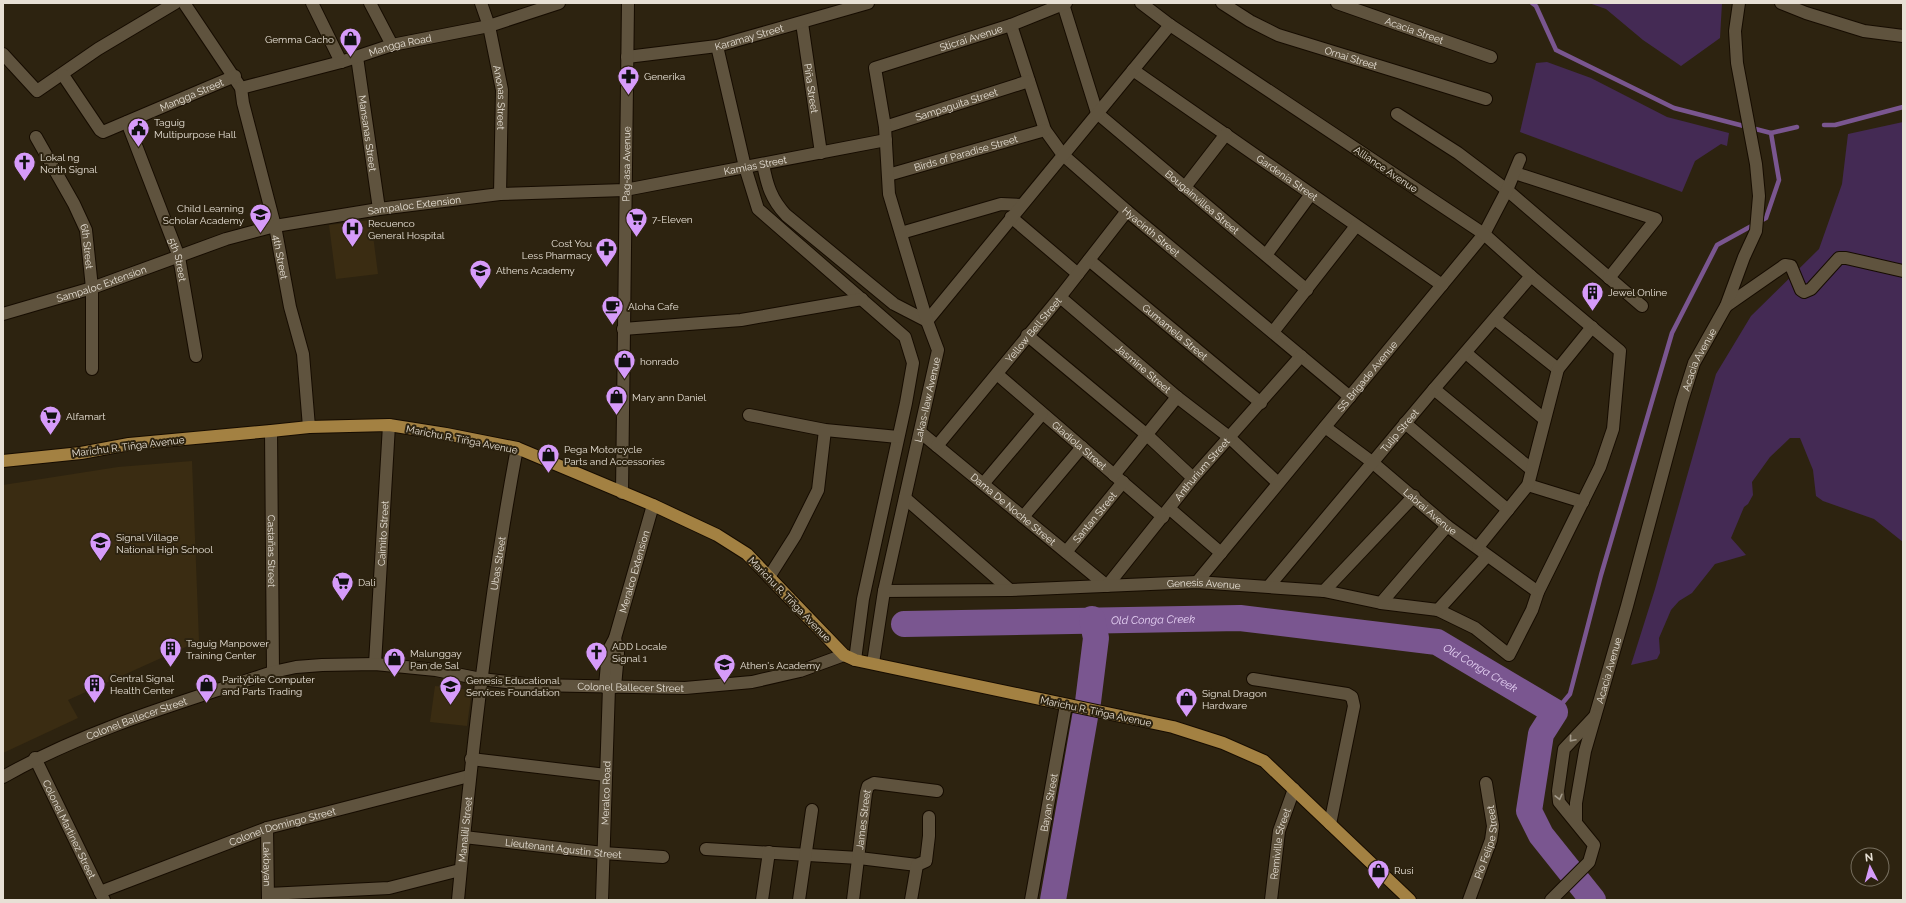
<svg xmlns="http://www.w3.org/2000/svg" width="1906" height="903" font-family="Raleway,sans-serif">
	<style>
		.built { fill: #3a2c12 }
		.green { fill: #442a54 }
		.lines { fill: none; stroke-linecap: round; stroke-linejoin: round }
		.stream { stroke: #7a5690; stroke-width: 4.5 }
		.river { stroke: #7a5690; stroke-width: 26 }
		.minor-casing { stroke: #160c00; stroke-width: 14 }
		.major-casing { stroke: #160c00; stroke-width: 14 }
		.minor { stroke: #5f533e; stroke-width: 12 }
		.major { stroke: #a38142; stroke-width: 12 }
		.oneway { stroke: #a39a8a }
		.labels { text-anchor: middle; stroke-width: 4; stroke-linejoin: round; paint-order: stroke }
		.street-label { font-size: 10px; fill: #e7e0d5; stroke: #2d2310 }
		.poi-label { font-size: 10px; fill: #e7e0d5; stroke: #2d2310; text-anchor: start }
		.water-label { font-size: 11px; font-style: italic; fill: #e6d2f4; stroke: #2d2310 }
	</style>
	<rect width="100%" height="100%" fill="#2d2310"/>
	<g class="built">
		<path d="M 371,220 L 378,274 L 336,279 L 329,225 Z"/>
		<path d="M 192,461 L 199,641 L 68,700 L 78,718 L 3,753 L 3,485 L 118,467 Z"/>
		<path d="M 435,686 L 472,690 L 467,726 L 430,722 Z"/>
	</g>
	<g class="green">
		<path d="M 1589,3 L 1722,3 L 1720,38 L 1681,66 L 1643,40 L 1606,9 Z"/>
		<path d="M 1547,62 L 1591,78 L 1667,117 L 1729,133 L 1727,146 L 1721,144 L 1695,161 L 1682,192 L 1520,132 L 1536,63 Z"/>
		<path d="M 1903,122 L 1903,542 L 1874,519 L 1823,501 L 1816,496 L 1813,470 L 1800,438 L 1790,438 L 1770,457 L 1752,482 L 1753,495 L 1748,504 L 1744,507 L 1731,538 L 1746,555 L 1715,564 L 1692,593 L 1679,601 L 1671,610 L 1659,638 L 1660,653 L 1657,659 L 1631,665 L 1655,589 L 1716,374 L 1751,316 L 1819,249 L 1842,184 L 1848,134 Z"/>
	</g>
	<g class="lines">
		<g class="stream">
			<path d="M 1532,3 L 1536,6 L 1556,50 L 1674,108 L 1771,133 L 1779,180 L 1766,218 L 1717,245 L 1672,333 L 1601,575 L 1570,694 L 1555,712"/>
			<path d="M 1824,125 L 1835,125 L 1903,107"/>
			<path d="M 1771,133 L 1797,127"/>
		</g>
		<g class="river">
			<path id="s1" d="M 904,624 L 1240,618 L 1437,642 L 1555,712 L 1541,734 L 1529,811 L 1541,835 L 1593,900"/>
			<path d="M 1088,702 L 1096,638 L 1092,619"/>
			<path d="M 1053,900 L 1085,717"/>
		</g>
		<defs>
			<g id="minor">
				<path id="s2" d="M 184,3 L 241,88 L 243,103 L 275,226 L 290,307 L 303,354 L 309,427"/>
				<path d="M 312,3 L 341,62"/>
				<path d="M 370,3 L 392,45"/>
				<path id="s3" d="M 481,3 L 489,26 L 502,90 L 500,194"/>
				<path id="s4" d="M 1222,3 L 1250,21 L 1278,35 L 1486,99"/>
				<path id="s5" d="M 1337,3 L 1491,57"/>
				<path d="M 1781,3 L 1806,13 L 1864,31 L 1903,36"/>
				<path id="s6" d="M 1063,4 L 1097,113 L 1307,290"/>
				<path id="s7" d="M 802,23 L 821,153"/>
				<path id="s8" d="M 1011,25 L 1045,130 L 1063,155 L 1127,211 L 1350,397"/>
				<path d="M 717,46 L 745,167 L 758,209 L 905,337 L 913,363 L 906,403 L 863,599 L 855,660"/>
				<path d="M 3,54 L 37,91 L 98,49 L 175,3"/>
				<path id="s9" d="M 357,57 L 379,209"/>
				<path id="s10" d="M 627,57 L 717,46 L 868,3"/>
				<path id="s11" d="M 1133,70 L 1442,285"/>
				<path id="s12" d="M 63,75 L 100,130 L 103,132 L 235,76"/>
				<path id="s13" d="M 241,88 L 341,62 L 392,45 L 489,26 L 559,3"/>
				<path d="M 1397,114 L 1458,153 L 1507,190 L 1642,306"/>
				<path id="s14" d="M 127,122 L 179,257 L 196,356"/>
				<path id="s15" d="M 885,127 L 1029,81"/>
				<path id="s16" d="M 36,137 L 74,204 L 86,230 L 92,288 L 92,369"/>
				<path d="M 763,164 C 767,185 771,199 786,215 L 894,304 L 927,321"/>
				<path d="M 1515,173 L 1656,219 L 1609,278"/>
				<path id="s17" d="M 888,175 L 1045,130"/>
				<path d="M 1185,187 L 1226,134"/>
				<path d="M 1011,217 L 1078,274"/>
				<path d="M 901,233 L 1001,204 L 1021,205"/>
				<path d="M 1266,255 L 1311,194"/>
				<path id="s18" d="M 1089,260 L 1261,403"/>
				<path id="s19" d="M 1060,297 L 1177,397 L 1229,437 L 1278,483"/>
				<path d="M 1726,306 L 1785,265 L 1791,266 L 1801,290 L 1804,292 L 1811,289 L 1839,258 L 1846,258 L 1903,271"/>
				<path id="s20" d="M 3,314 L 92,288 L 226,239 L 275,226 L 379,209 L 500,194 L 625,190 L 886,140"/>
				<path d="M 1495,319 L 1558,369"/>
				<path d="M 927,321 L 1170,25"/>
				<path d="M 623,329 L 741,320 L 862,299"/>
				<path d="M 1273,332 L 1356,226"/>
				<path d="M 1027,335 L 1147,435 L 1193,478"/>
				<path d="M 1466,353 L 1544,419"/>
				<path id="s21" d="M 997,374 L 1163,517"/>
				<path d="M 1434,389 L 1531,469"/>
				<path d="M 749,415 L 825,430 L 898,437"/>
				<path d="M 1405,423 L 1508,510"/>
				<path id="s22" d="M 1325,427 L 1372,462 L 1447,526 L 1538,592"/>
				<path id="s23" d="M 271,431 L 273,672"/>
				<path id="s24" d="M 920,432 L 1107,586 L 1193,478 L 1301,356"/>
				<path id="s25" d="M 937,446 L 1060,297 L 1127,211"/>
				<path d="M 1114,475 L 1177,397"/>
				<path d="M 983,484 L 1042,414"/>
				<path d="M 1528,485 L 1583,502"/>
				<path id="s26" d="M 622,493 L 628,3"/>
				<path d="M 905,498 L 1010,590"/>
				<path d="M 1170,509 L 1221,553"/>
				<path d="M 1023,517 L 1082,447"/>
				<path d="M 1478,547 L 1528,485 L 1558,369 L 1592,327"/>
				<path id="s27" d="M 1066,552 L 1123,482"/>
				<path d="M 769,577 L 795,536 L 818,490 L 825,430"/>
				<path id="s28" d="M 1197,582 L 1484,234 L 1507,190 L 1520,159"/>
				<path id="s29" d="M 1269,586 L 1434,389 L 1531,276"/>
				<path id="s30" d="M 884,591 L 1010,590 L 1197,582 L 1324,591 L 1381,603 L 1438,610 L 1475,628 L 1509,655 L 1532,610 L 1538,592 L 1600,467 L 1613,429 L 1620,351 L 1531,276 L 1484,234 L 1170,25 L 1141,3"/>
				<path d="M 1324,591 L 1414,496"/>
				<path d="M 1381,603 L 1447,526"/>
				<path d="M 1438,610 L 1487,556"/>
				<path id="s31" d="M 873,663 L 884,591 L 938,350 L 927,321 L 889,194 L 885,127 L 875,68 L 1011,25 L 1066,3"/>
				<path id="s32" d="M 375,664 L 389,425"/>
				<path d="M 1253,679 L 1347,694 L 1352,697 L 1354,706 L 1330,824"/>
				<path id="s33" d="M 605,687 L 608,651 L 615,638 L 653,505"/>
				<path d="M 615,687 L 618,653 L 615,638"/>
				<path id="s34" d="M 35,758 L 104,900"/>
				<path d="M 471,759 L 606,775"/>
				<path id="s35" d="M 3,777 C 87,729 182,702 273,672 L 296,667 L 322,665 L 375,664 L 436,670 L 481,679 L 533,685 L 685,688 L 752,682 L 800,671 L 844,655"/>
				<path id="s36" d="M 1576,821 L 1576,803 L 1585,751 L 1627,606 L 1682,401 L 1694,363 L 1726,306 L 1744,257 L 1756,231 L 1759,196 L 1756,164 L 1737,63 L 1735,31 L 1739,3"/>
				<path id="s37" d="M 267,828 L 268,900"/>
				<path id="s38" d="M 464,837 L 603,853 L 663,857"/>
				<path d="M 706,849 L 859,858 L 917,865 L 926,861 L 929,836 L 929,817"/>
				<path id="s39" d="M 100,892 L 267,828 L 469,776"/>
				<path d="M 268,894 L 389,888 L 460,870"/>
				<path id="s40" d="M 458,900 C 472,749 489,598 517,448"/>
				<path id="s41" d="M 602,900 L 609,687"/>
				<path d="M 762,900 L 769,852"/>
				<path d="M 799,900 L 812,810"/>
				<path id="s42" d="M 853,900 L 866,793 L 868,786 L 874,783 L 937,791"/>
				<path d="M 911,900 L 917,865"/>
				<path id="s43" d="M 1031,900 L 1066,705"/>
				<path id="s44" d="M 1271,900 L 1279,831 L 1294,789"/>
				<path id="s45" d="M 1469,900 L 1491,840 L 1493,826 L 1486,783"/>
				<path d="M 1551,900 L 1589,862 L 1594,845 L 1559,802 L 1558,791 L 1564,749 L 1595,716"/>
			</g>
			<path id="major" d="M 3,461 L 81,453 L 129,444 L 271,431 L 309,427 L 389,425 L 446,434 L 517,448 L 653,505 L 717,535 L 747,554 L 844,655 L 855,660 L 1173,727 L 1223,743 L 1264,761 L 1410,900"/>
		</defs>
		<use href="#minor" class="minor-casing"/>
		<use href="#major" class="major-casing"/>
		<use href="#minor" class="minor"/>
		<use href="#major" class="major"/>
	</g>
	<defs><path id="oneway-chevron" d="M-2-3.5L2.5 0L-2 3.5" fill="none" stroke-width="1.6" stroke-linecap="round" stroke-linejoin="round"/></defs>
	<g class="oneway">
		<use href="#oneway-chevron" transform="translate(1572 739) rotate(131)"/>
		<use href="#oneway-chevron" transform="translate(1559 797) rotate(76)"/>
	</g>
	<defs>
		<symbol id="shop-pin" viewBox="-11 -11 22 30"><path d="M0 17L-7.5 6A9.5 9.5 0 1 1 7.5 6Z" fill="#d69bfa" stroke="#2d2310"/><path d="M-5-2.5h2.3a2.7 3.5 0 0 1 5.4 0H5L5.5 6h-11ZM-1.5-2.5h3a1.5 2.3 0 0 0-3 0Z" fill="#111"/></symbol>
		<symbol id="pharmacy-pin" viewBox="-11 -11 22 30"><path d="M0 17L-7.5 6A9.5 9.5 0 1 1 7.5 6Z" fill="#d69bfa" stroke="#2d2310"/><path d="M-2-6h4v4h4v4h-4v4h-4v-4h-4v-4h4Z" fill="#111"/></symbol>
		<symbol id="civic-pin" viewBox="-11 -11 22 30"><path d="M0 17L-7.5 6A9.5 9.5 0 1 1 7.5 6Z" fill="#d69bfa" stroke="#2d2310"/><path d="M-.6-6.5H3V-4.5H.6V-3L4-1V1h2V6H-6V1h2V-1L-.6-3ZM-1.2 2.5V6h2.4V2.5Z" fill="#111"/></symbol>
		<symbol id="church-pin" viewBox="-11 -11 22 30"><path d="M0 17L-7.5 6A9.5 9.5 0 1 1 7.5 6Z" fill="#d69bfa" stroke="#2d2310"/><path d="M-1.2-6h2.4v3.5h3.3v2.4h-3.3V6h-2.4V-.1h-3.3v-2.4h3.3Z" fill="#111"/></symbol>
		<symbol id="school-pin" viewBox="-11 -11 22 30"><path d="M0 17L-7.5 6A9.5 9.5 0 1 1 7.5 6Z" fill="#d69bfa" stroke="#2d2310"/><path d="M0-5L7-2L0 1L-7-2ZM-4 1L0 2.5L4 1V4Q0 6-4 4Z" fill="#111"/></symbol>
		<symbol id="supermarket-pin" viewBox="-11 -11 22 30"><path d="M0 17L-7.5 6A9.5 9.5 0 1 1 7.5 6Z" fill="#d69bfa" stroke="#2d2310"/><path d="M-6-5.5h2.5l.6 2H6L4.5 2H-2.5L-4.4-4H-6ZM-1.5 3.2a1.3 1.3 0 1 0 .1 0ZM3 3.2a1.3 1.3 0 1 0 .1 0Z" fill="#111"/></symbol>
		<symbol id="hospital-pin" viewBox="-11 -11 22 30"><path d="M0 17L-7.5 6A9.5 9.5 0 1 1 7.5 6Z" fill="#d69bfa" stroke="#2d2310"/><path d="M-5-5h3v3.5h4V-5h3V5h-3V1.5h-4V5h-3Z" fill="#111"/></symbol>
		<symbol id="building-pin" viewBox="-11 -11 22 30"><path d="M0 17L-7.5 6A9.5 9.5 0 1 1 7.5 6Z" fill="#d69bfa" stroke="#2d2310"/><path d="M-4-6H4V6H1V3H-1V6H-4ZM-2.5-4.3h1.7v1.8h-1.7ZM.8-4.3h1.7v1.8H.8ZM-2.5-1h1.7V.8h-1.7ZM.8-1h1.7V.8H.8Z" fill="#111"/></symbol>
		<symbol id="cafe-pin" viewBox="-11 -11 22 30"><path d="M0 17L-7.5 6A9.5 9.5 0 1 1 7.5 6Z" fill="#d69bfa" stroke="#2d2310"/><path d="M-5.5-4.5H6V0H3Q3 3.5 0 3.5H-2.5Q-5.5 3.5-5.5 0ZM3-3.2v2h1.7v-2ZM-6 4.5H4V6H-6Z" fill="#111"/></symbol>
	</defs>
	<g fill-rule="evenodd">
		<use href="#shop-pin" x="338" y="26" width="25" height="34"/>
		<use href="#pharmacy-pin" x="616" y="64" width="25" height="34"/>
		<use href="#civic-pin" x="126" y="116" width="25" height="34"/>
		<use href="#church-pin" x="12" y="150" width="25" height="34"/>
		<use href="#school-pin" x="248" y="202" width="25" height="34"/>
		<use href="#supermarket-pin" x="624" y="206" width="25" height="34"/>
		<use href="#hospital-pin" x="340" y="216" width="25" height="34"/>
		<use href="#pharmacy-pin" x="594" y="236" width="25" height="34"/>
		<use href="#school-pin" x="468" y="258" width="25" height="34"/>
		<use href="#building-pin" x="1580" y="280" width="25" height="34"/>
		<use href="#cafe-pin" x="600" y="294" width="25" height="34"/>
		<use href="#shop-pin" x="612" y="348" width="25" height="34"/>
		<use href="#shop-pin" x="604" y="384" width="25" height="34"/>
		<use href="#supermarket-pin" x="38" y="404" width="25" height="34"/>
		<use href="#shop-pin" x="536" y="442" width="25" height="34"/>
		<use href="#school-pin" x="88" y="530" width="25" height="34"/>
		<use href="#supermarket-pin" x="330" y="570" width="25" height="34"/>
		<use href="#building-pin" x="158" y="636" width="25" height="34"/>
		<use href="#church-pin" x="584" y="640" width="25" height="34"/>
		<use href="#shop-pin" x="382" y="646" width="25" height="34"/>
		<use href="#school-pin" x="712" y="652" width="25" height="34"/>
		<use href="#building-pin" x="82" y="672" width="25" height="34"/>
		<use href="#shop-pin" x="194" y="672" width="25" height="34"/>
		<use href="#school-pin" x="438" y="674" width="25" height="34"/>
		<use href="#shop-pin" x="1174" y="686" width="25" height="34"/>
		<use href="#shop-pin" x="1366" y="858" width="25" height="34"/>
	</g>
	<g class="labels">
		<g class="street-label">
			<text dy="4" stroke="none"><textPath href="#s5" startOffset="82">Acacia Street</textPath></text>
			<text dy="4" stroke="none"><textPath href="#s10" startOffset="124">Karamay Street</textPath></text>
			<text dy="4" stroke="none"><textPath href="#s31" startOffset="711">Sticrai Avenue</textPath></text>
			<text dy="4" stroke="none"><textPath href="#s13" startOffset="165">Mangga Road</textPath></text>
			<text dy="4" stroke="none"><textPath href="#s4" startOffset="141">Ornai Street</textPath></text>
			<text dy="4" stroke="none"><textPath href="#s7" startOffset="66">Piña Street</textPath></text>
			<text dy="4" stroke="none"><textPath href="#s12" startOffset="166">Mangga Street</textPath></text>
			<text dy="4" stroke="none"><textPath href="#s3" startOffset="97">Anonas Street</textPath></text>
			<text dy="4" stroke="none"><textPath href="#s15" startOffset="75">Sampaguita Street</textPath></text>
			<text dy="4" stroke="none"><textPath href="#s9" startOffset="77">Mansanas Street</textPath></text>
			<text dy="4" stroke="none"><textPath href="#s17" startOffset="81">Birds of Paradise Street</textPath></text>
			<text dy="4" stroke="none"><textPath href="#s26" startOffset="329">Pag-asa Avenue</textPath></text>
			<text dy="4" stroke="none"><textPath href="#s20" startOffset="771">Kamias Street</textPath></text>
			<text transform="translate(1386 169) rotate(34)" y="4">Alliance Avenue</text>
			<text dy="4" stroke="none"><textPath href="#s11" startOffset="188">Gardenia Street</textPath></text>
			<text dy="4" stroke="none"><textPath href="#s6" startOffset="252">Bougainvillea Street</textPath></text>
			<text dy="4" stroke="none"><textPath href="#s20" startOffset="427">Sampaloc Extension</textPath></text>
			<text dy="4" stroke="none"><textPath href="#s8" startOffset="258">Hyacinth Street</textPath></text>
			<text dy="4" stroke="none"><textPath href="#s16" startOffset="122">6th Street</textPath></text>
			<text dy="4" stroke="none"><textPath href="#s2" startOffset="276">4th Street</textPath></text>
			<text dy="4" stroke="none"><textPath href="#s14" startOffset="147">5th Street</textPath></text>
			<text dy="4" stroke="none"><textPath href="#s20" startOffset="103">Sampaloc Extension</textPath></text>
			<text dy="4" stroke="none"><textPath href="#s25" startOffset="151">Yellow Bell Street</textPath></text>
			<text dy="4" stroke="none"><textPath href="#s18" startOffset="112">Gumamela Street</textPath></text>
			<text dy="4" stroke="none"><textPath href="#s36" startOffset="479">Acacia Avenue</textPath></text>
			<text dy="4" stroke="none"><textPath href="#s19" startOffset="110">Jasmine Street</textPath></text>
			<text dy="4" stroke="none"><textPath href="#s28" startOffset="267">SS Brigade Avenue</textPath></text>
			<text dy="4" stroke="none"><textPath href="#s31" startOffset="269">Lakas-Ilaw Avenue</textPath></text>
			<text dy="4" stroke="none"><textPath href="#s29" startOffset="203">Tulip Street</textPath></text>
			<text transform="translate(462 439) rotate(11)" y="4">Marichu R. Tiñga Avenue</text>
			<text dy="4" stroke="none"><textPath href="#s21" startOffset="109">Gladiola Street</textPath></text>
			<text transform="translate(128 446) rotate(-7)" y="4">Marichu R. Tiñga Avenue</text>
			<text dy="4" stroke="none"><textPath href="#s24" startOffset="393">Anthurium Street</textPath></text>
			<text dy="4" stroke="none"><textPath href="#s24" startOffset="121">Dama De Noche Street</textPath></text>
			<text dy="4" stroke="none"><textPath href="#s22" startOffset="135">Labrai Avenue</textPath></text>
			<text dy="4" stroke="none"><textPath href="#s27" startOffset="45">Santan Street</textPath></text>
			<text dy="4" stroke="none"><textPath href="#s32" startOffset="131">Caimito Street</textPath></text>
			<text dy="4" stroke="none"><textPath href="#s23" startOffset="120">Castañas Street</textPath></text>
			<text dy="4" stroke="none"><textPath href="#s40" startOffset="339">Ubas Street</textPath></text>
			<text dy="4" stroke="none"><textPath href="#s33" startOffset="120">Meralco Extension</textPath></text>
			<text dy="4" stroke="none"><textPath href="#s30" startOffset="320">Genesis Avenue</textPath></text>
			<text transform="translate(790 599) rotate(46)" y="4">Marichu R. Tiñga Avenue</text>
			<text dy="4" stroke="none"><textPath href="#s36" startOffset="155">Acacia Avenue</textPath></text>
			<text dy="4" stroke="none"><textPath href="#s35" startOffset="650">Colonel Ballecer Street</textPath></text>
			<text transform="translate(1096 711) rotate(12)" y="4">Marichu R. Tiñga Avenue</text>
			<text dy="4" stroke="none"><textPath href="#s35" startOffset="146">Colonel Ballecer Street</textPath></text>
			<text dy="4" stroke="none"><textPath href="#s41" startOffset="107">Meralco Road</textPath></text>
			<text dy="4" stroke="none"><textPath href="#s43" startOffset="99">Bayan Street</textPath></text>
			<text dy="4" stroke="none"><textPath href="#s42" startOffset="81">James Street</textPath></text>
			<text dy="4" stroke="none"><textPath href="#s39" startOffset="194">Colonel Domingo Street</textPath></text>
			<text dy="4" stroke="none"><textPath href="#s34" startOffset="79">Colonel Martinez Street</textPath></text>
			<text dy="4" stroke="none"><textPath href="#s40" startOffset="71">Manalili Street</textPath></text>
			<text dy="4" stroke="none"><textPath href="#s45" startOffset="61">Pio Felipe Street</textPath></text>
			<text dy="4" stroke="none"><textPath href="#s44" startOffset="57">Remiville Street</textPath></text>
			<text dy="4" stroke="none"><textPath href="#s38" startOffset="100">Lieutenant Agustin Street</textPath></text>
			<text dy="4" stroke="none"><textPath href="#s37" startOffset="36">Lakbayan</textPath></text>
		</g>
		<g class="poi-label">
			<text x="334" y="43" text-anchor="end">Gemma Cacho</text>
			<text x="644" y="80">Generika</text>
			<text x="154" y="126">Taguig<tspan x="154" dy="12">Multipurpose Hall</tspan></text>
			<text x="40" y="161">Lokal ng<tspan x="40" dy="12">North Signal</tspan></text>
			<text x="244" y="212" text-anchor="end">Child Learning<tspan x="244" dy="12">Scholar Academy</tspan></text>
			<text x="652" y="223">7-Eleven</text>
			<text x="368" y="227">Recuenco<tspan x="368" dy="12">General Hospital</tspan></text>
			<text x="592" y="247" text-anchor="end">Cost You<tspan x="592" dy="12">Less Pharmacy</tspan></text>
			<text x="496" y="274">Athens Academy</text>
			<text x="1608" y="296">Jewel Online</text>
			<text x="628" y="310">Aloha Cafe</text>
			<text x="640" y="365">honrado</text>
			<text x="632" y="401">Mary ann Daniel</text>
			<text x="66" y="420">Alfamart</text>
			<text x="564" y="453">Pega Motorcycle<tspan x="564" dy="12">Parts and Accessories</tspan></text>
			<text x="116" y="541">Signal Village<tspan x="116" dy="12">National High School</tspan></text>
			<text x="358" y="586">Dali</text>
			<text x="186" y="647">Taguig Manpower<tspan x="186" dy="12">Training Center</tspan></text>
			<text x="612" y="650">ADD Locale<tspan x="612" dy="12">Signal 1</tspan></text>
			<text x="410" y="657">Malunggay<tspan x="410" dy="12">Pan de Sal</tspan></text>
			<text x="740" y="669">Athen's Academy</text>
			<text x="110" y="682">Central Signal<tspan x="110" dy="12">Health Center</tspan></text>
			<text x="222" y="683">Paritybite Computer<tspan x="222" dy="12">and Parts Trading</tspan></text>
			<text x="466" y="684">Genesis Educational<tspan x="466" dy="12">Services Foundation</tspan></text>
			<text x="1202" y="697">Signal Dragon<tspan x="1202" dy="12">Hardware</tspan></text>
			<text x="1394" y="874">Rusi</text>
		</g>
		<g class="water-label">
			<text dy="4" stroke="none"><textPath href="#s1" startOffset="249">Old Conga Creek</textPath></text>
			<text dy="4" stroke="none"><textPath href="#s1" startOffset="585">Old Conga Creek</textPath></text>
		</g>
	</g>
	<rect width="1906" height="903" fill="none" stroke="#e7e0d5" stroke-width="8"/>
	<g transform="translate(1870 867) rotate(354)"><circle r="19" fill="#2d2310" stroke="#776f5f"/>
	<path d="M0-3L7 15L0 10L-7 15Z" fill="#d69bfa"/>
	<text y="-6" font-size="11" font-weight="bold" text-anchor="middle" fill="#e7e0d5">N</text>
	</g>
</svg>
